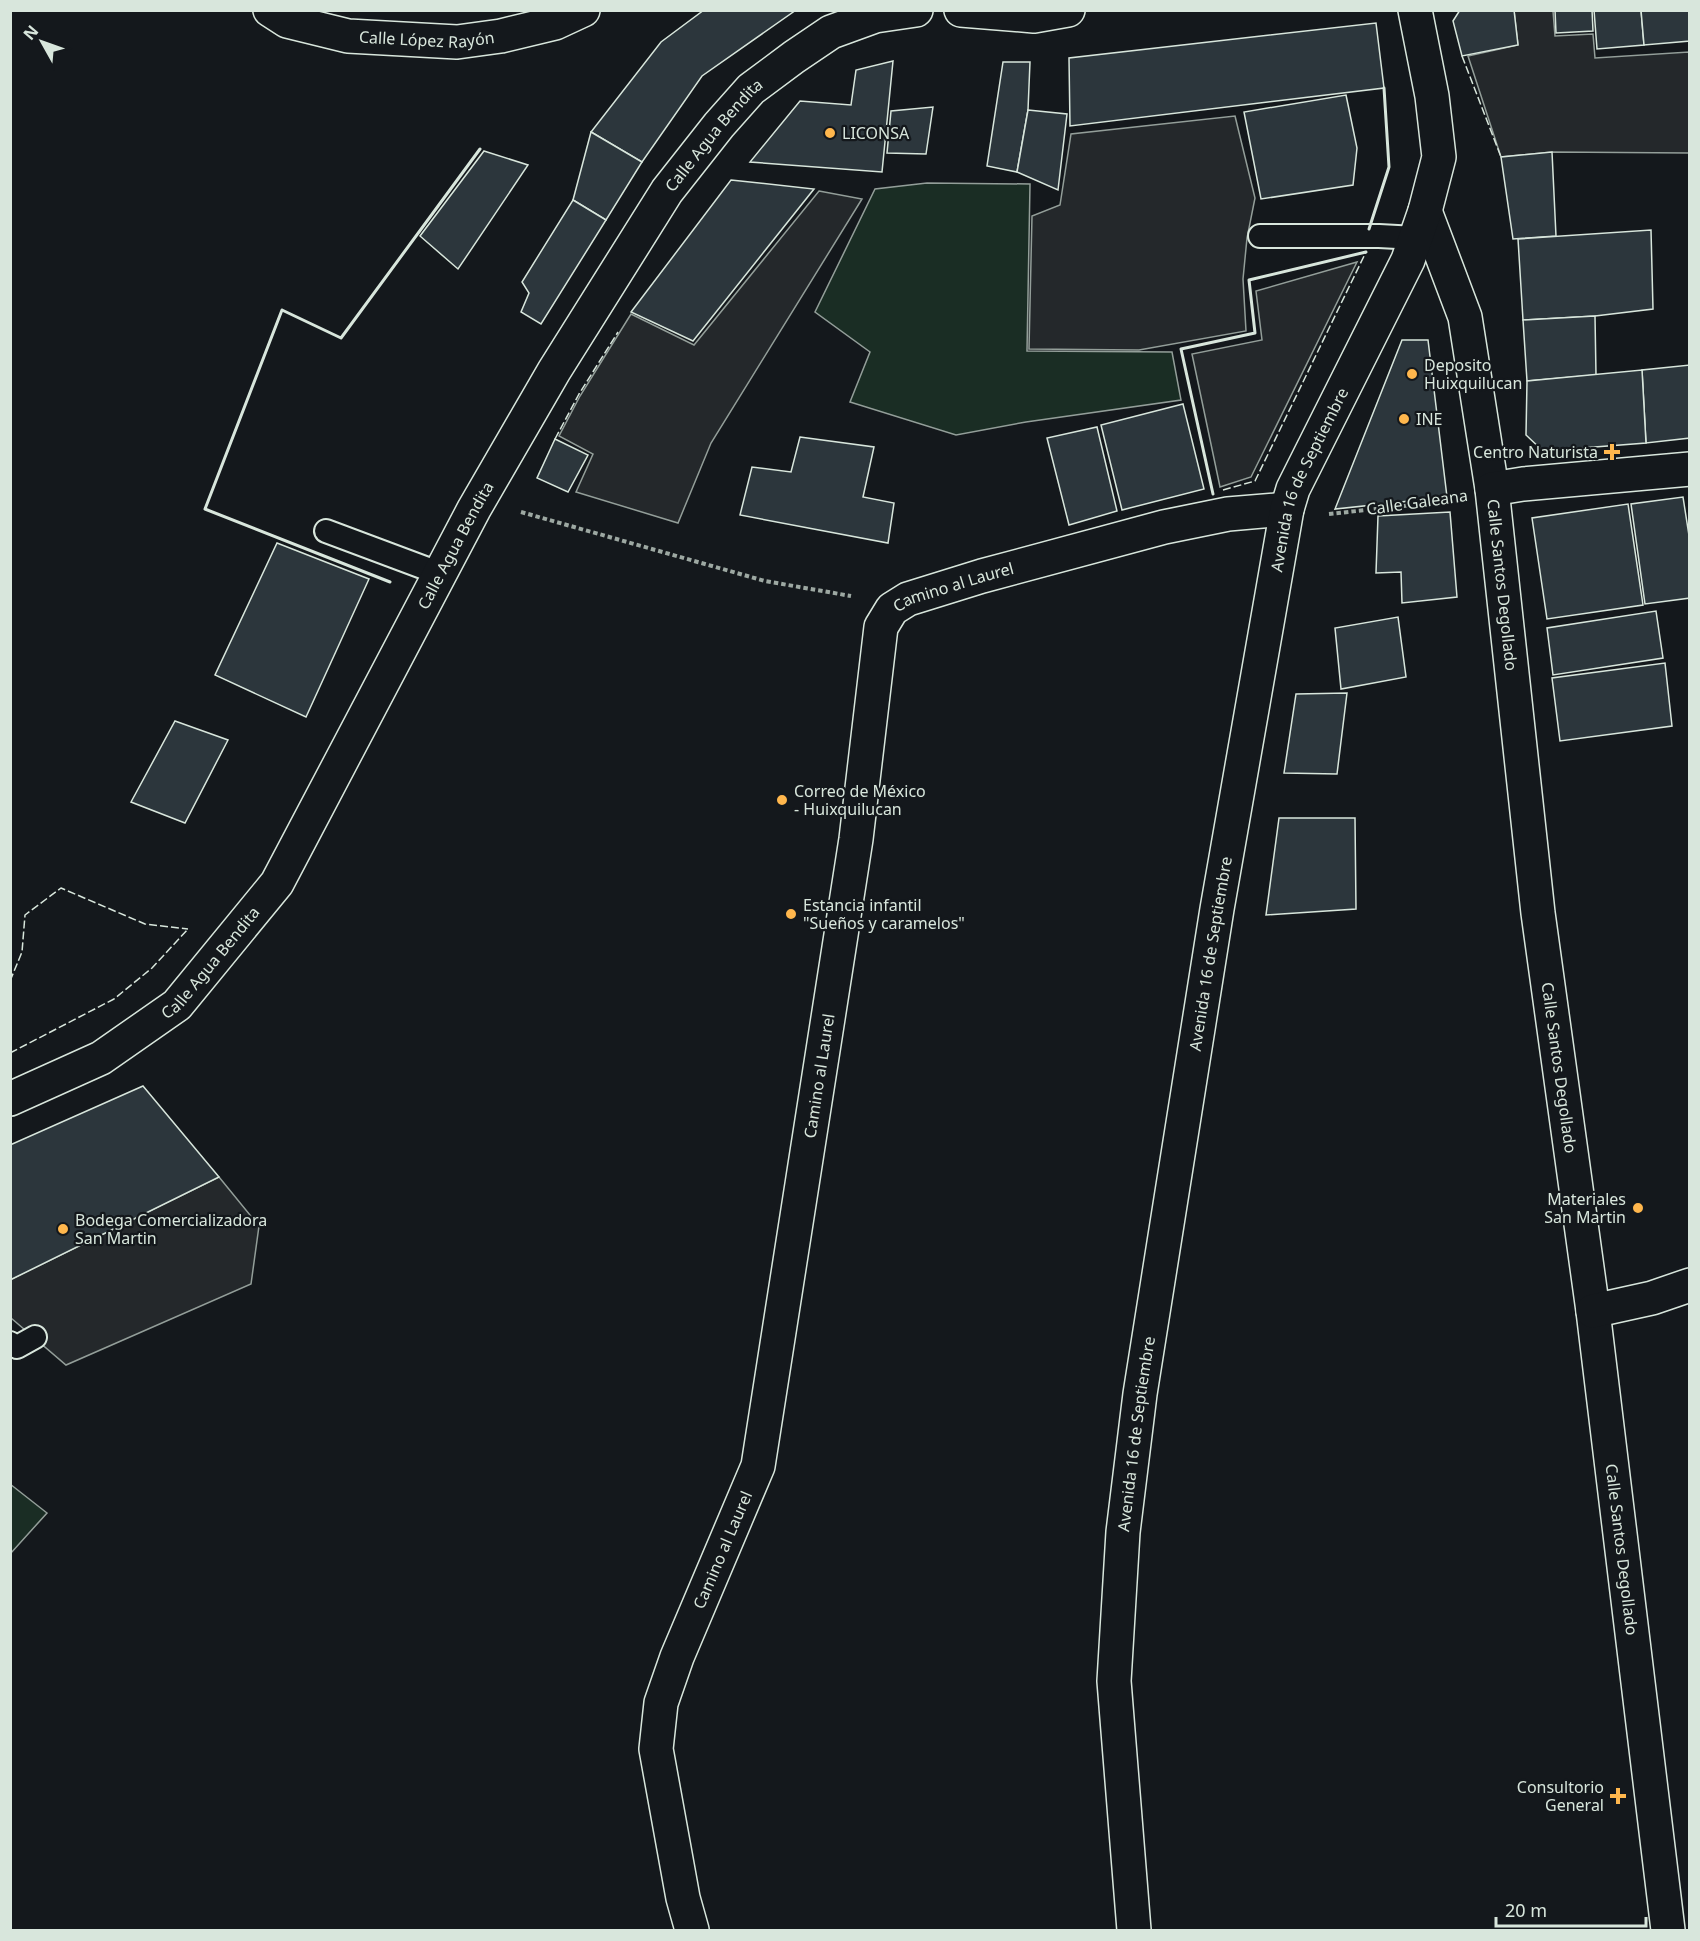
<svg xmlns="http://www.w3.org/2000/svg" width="1700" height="1941" font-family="'Noto Sans',sans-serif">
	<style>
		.green { fill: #1a2d24; stroke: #939e99; stroke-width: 1.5 }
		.parking { fill: #24282b; stroke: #939e99; stroke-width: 1.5 }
		.building { fill: #2c363c; stroke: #d8e6dc; stroke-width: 1.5 }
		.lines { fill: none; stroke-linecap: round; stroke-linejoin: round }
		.service-casing { stroke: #d8e6dc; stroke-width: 26 }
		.minor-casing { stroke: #d8e6dc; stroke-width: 36 }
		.secondary-casing { stroke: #d8e6dc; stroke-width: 36 }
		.primary-casing { stroke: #d8e6dc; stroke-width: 36 }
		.path { stroke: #9da8a2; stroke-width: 4; stroke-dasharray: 4.5 3; stroke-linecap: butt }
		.service { stroke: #14181c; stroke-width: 22 }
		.minor { stroke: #14181c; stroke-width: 33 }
		.secondary { stroke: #14181c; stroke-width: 33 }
		.primary { stroke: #14181c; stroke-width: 33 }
		.fence { stroke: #d8e6dc; stroke-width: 1.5; stroke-dasharray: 8 3; stroke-linecap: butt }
		.wall { stroke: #d8e6dc; stroke-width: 3 }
		.poi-dot { fill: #ffb74d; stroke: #14181c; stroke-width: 2 }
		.labels { text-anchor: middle; stroke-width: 4.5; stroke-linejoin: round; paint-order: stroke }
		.street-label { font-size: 16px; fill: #d8e6dc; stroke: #14181c }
		.poi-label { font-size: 16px; fill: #d8e6dc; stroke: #14181c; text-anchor: start }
	</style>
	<rect width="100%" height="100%" fill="#14181c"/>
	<g class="green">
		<path d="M 927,183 L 1030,184 L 1027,351 L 1172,352 L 1181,400 L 1026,422 L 956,435 L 850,402 L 870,352 L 815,312 L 875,189 Z"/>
		<path d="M 10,1484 L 47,1513 L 11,1553 L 10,1552 Z"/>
	</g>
	<g class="parking">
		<path d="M 1514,10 L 1553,11 L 1555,36 L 1593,34 L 1595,58 L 1689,52 L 1689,153 L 1552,152 L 1501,157 L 1468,56 L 1518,45 Z"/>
		<path d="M 1235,116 L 1255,198 L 1247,238 L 1243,279 L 1246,331 L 1139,350 L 1029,349 L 1032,216 L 1060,205 L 1071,134 Z"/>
		<path d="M 819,191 L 862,199 L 711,443 L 678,523 L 576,492 L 593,454 L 559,436 L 580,396 L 631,314 L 694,345 Z"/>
		<path d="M 1357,262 L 1251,477 L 1220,487 L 1192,354 L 1262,340 L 1256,291 Z"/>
		<path d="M 219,1177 L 259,1226 L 251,1284 L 66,1365 L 11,1318 L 10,1280 Z"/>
	</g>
	<g class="building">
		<path d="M 704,10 L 796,10 L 702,76 L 642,162 L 591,132 L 661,42 Z"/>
		<path d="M 1460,10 L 1514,10 L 1518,45 L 1462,56 L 1453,21 Z"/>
		<path d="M 1555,10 L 1592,10 L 1593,31 L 1556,33 Z"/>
		<path d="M 1594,10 L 1641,10 L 1644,45 L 1597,49 Z"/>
		<path d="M 1641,10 L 1690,10 L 1690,41 L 1644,45 Z"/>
		<path d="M 1376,23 L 1384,88 L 1070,126 L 1069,58 Z"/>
		<path d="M 893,61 L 882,172 L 750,162 L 800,101 L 851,105 L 856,70 Z"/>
		<path d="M 1003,62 L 1030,62 L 1028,110 L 1017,172 L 987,166 Z"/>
		<path d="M 1346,95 L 1357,148 L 1353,185 L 1261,199 L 1244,112 Z"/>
		<path d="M 933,107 L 926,154 L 887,153 L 891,111 Z"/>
		<path d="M 1028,110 L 1067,114 L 1058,190 L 1017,172 Z"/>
		<path d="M 591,132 L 642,162 L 606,220 L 573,200 Z"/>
		<path d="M 484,151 L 528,165 L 458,269 L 420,236 Z"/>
		<path d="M 1552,152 L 1556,236 L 1513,239 L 1501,157 Z"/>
		<path d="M 731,180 L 814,189 L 693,341 L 631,312 Z"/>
		<path d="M 573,200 L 606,220 L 541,324 L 521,312 L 529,293 L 522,282 Z"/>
		<path d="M 1651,230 L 1653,309 L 1595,316 L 1523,320 L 1518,239 Z"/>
		<path d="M 1595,316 L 1596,375 L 1527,381 L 1523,320 Z"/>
		<path d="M 1402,340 L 1428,340 L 1447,497 L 1335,509 Z"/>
		<path d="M 1690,365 L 1690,438 L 1646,443 L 1642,370 Z"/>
		<path d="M 1642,370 L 1646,443 L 1543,451 L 1526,435 L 1527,381 Z"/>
		<path d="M 1183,404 L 1204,489 L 1122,510 L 1101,425 Z"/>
		<path d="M 1097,427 L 1117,511 L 1069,525 L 1047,438 Z"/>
		<path d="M 800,437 L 874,447 L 863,497 L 894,503 L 888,543 L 740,515 L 752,467 L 791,472 Z"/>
		<path d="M 555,439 L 588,455 L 568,492 L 537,478 Z"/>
		<path d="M 1683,497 L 1690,542 L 1690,598 L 1645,604 L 1631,504 Z"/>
		<path d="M 1628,504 L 1643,605 L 1547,619 L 1532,518 Z"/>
		<path d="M 1450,512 L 1457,597 L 1402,603 L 1401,572 L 1376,573 L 1378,516 Z"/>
		<path d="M 277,543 L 369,579 L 306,717 L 215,675 Z"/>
		<path d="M 1656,611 L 1663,658 L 1553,675 L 1547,628 Z"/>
		<path d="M 1398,617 L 1406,677 L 1341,689 L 1335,628 Z"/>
		<path d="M 1665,663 L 1672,726 L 1560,741 L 1552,678 Z"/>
		<path d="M 1347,693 L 1337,774 L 1284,773 L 1296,694 Z"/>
		<path d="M 175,721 L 228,740 L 185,823 L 131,802 Z"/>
		<path d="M 1279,818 L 1355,818 L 1356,909 L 1266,915 Z"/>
		<path d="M 143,1086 L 219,1177 L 10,1280 L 10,1145 Z"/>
	</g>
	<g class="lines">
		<defs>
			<g id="service">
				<path d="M 1260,236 L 1379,236 L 1416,238"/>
				<path d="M 326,531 L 441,574"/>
				<path d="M 10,1343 L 17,1347 L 35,1337"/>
			</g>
			<g id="minor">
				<path id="s1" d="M 270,10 L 287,21 L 348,36 L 457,42 L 501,36 L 555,23 L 583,10"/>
				<path id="s2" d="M 1425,211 L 1465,317 L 1492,489 L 1538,913 L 1593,1311 L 1668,1930"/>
				<path d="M 1492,489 L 1523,484 L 1690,469"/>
				<path d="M 1593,1311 L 1652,1298 L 1690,1285"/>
				<path id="s3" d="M 692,1930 L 683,1898 L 656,1749 L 661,1703 L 677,1657 L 758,1466 L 856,839 L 881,627 L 892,609 L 908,599 L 982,576 L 1164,527 L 1228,514 L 1287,509"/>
			</g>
			<g id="secondary">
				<path d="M 961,10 L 1034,16 L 1068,10"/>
				<path id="s4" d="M 10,1099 L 101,1058 L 177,1005 L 277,883 L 474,509 L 554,371 L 667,191 L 719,125 L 751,89 L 794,57 L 831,32 L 875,16 L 916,10"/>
			</g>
			<g id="primary">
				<path id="s5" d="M 1134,1930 L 1114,1681 L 1123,1532 L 1140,1394 L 1217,909 L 1287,509 L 1293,489 L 1408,260 L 1425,211 L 1439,157 L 1432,96 L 1415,10"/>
			</g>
		</defs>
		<use href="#service" class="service-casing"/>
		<use href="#minor" class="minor-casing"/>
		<use href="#secondary" class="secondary-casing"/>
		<use href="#primary" class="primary-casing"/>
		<g class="path">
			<path d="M 521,512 L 765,581 L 851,596"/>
			<path d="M 1329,514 L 1450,501"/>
		</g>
		<use href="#service" class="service"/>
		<use href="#minor" class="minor"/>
		<use href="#secondary" class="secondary"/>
		<use href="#primary" class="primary"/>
		<g class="fence">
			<path d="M 1462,56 L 1501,157"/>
			<path d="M 555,439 L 579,394 L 618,332"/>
			<path d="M 1223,490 L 1255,481 L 1366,252"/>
			<path d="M 10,981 L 22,952 L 25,915 L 61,888 L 145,924 L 188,929"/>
			<path d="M 10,1053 L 114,999 L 152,968 L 188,929"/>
		</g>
		<g class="wall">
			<path d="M 1369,229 L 1389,167 L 1384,88"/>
			<path d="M 1213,494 L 1181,349 L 1255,333 L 1249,280 L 1366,252"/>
			<path d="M 390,582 L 205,509 L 282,310 L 341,338 L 480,149"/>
		</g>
	</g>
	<g class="poi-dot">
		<circle cx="830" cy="133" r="6"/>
		<circle cx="1412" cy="374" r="6"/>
		<circle cx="1404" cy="419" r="6"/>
		<path d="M1609 443h6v6h6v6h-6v6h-6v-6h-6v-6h6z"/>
		<circle cx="782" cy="800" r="6"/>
		<circle cx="791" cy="914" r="6"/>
		<circle cx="1638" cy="1208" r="6"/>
		<circle cx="63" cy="1229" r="6"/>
		<path d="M1615 1787h6v6h6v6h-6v6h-6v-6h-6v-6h6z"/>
	</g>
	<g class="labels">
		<g class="street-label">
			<text dy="6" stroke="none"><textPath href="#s1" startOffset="162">Calle López Rayón</textPath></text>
			<text dy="6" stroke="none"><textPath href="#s4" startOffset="1218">Calle Agua Bendita</textPath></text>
			<text dy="6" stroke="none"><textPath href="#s5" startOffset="1470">Avenida 16 de Septiembre</textPath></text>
			<text transform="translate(1417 502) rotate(-8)" y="6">Calle Galeana</text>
			<text dy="6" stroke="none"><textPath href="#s4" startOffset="732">Calle Agua Bendita</textPath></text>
			<text dy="6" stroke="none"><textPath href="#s2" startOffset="384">Calle Santos Degollado</textPath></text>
			<text dy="6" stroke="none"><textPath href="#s3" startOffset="1422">Camino al Laurel</textPath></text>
			<text dy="6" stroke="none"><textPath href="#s5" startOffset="984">Avenida 16 de Septiembre</textPath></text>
			<text dy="6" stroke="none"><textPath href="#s4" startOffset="246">Calle Agua Bendita</textPath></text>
			<text dy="6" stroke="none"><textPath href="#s2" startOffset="870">Calle Santos Degollado</textPath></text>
			<text dy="6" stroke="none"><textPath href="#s3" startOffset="882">Camino al Laurel</textPath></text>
			<text dy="6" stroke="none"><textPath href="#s5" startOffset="498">Avenida 16 de Septiembre</textPath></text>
			<text dy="6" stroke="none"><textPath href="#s3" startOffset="396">Camino al Laurel</textPath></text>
			<text dy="6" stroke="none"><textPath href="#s2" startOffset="1356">Calle Santos Degollado</textPath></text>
		</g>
		<g class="poi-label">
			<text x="842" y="139">LICONSA</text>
			<text x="1424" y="371">Deposito<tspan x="1424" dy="18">Huixquilucan</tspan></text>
			<text x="1416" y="425">INE</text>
			<text x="1598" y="458" text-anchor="end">Centro Naturista</text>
			<text x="794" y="797">Correo de México<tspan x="794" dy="18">- Huixquilucan</tspan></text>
			<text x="803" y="911">Estancia infantil<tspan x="803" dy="18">"Sueños y caramelos"</tspan></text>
			<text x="1626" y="1205" text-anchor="end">Materiales<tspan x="1626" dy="18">San Martin</tspan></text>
			<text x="75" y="1226">Bodega Comercializadora<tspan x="75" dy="18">San Martin</tspan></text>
			<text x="1604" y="1793" text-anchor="end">Consultorio<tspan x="1604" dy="18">General</tspan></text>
		</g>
	</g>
	<rect width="1700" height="1941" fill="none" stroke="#d8e6dc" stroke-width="24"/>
	<g transform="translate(42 42) rotate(310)" stroke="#14181c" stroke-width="4.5" paint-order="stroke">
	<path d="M0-4.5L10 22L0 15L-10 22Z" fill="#d8e6dc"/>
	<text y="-9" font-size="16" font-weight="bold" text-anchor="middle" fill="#d8e6dc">N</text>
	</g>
	<path d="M1496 1917v9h150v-9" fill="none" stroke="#d8e6dc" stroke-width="3"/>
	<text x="1505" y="1917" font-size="18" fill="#d8e6dc" stroke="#14181c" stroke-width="4.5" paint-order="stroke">20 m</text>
</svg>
